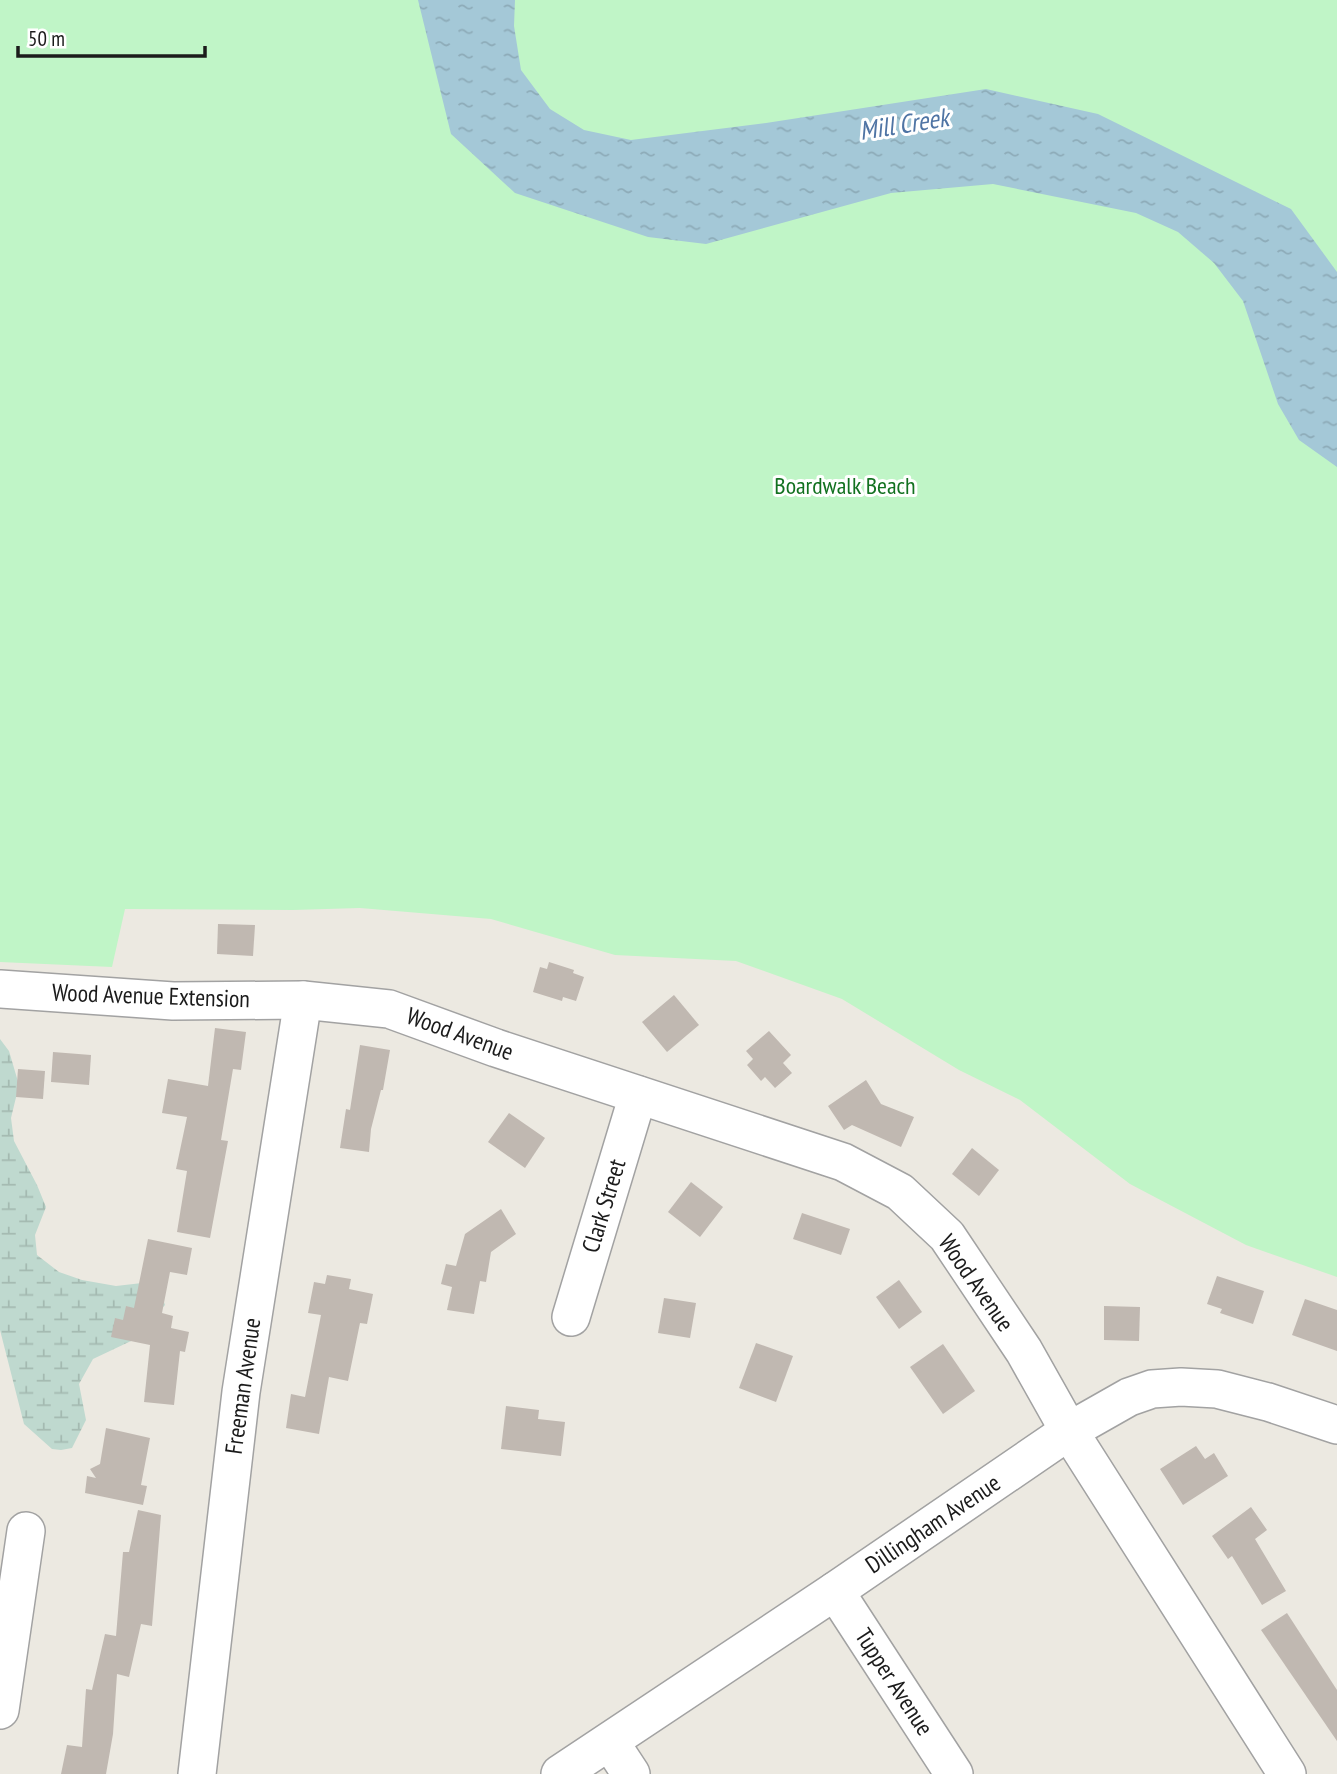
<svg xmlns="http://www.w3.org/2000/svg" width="1337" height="1774" font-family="'PT Sans Narrow',sans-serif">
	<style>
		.wetland { fill: url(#wetland-marsh) }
		.park { fill: #c0f5c7 }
		.water { fill: url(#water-ripples) }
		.building { fill: #c0b8b1 }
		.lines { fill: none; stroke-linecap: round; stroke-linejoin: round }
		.minor-casing { stroke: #a2a2a2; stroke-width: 40 }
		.minor { stroke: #fff; stroke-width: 37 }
		.labels { text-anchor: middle; stroke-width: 6; stroke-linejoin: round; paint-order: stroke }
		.park-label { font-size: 24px; fill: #127120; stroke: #fff }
		.street-label { font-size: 24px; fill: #1b1b1b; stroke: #fff }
		.water-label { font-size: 26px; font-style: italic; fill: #4f74a4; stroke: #fff }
	</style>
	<defs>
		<pattern id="wetland-marsh" width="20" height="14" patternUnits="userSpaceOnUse" patternTransform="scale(1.75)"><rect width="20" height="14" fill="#bfd9cf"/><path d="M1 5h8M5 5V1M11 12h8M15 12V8" fill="none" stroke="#a4bab1"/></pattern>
		<pattern id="water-ripples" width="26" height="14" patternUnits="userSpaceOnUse" patternTransform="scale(1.75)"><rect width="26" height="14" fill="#a4c8d7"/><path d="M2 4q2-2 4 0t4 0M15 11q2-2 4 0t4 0" fill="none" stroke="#8dabb8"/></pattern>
	</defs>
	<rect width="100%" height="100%" fill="#ece9e1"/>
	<path class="wetland" d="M 0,1039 L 9,1051 L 19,1085 L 11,1118 L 14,1141 L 37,1185 L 46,1207 L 35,1235 L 37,1255 L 59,1272 L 82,1280 L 116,1286 L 142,1283 L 161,1293 L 165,1305 L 131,1341 L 93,1359 L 79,1384 L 86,1420 L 72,1448 L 61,1450 L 52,1449 L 24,1424 L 0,1330 Z"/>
	<path class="park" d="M 0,0 L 1337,0 L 1337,1277 L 1246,1245 L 1130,1184 L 1020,1100 L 959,1070 L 842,999 L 736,961 L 615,955 L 491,919 L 360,908 L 293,910 L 125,909 L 112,967 L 0,962 Z"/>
	<path class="water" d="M 418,0 L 515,0 L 514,26 L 521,70 L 550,109 L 584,130 L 631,140 L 766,123 L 986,89 L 1098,114 L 1291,209 L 1337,272 L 1337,467 L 1299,440 L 1278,404 L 1243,301 L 1214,263 L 1178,232 L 1136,213 L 993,184 L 891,193 L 706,244 L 648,237 L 515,193 L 451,134 Z"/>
	<g class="building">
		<path d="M 218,924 L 255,925 L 253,956 L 217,954 Z"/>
		<path d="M 549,962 L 574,970 L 573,973 L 584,977 L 576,1001 L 563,997 L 562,1001 L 533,992 L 540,967 L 547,969 Z"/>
		<path d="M 674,995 L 699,1025 L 667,1052 L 642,1022 Z"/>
		<path d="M 215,1028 L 246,1032 L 241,1070 L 233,1069 L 221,1140 L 228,1141 L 210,1238 L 177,1232 L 187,1171 L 176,1169 L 187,1117 L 162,1113 L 168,1079 L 208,1086 Z"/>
		<path d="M 769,1031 L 791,1055 L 783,1063 L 792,1073 L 775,1088 L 765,1077 L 761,1081 L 747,1065 L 753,1059 L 746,1051 Z"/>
		<path d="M 360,1045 L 390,1050 L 383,1090 L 381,1090 L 371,1129 L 369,1152 L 340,1148 L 346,1109 L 350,1110 Z"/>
		<path d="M 53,1052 L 91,1055 L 89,1085 L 51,1082 Z"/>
		<path d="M 18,1069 L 45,1071 L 43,1099 L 16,1097 Z"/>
		<path d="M 866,1080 L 881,1104 L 914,1117 L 901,1147 L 852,1125 L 844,1130 L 828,1106 Z"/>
		<path d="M 509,1113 L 545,1138 L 525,1168 L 488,1142 Z"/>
		<path d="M 972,1148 L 999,1170 L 979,1196 L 952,1174 Z"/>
		<path d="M 691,1182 L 723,1207 L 700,1237 L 668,1212 Z"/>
		<path d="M 501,1209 L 516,1234 L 491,1252 L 486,1282 L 480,1281 L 474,1314 L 447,1310 L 452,1287 L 441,1284 L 446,1264 L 456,1266 L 465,1234 Z"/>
		<path d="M 802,1213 L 850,1229 L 841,1255 L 793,1239 Z"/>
		<path d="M 148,1239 L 192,1248 L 187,1275 L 170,1272 L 162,1313 L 173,1316 L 171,1328 L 189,1332 L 185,1352 L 180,1351 L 174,1405 L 144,1402 L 150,1345 L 111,1337 L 115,1318 L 123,1320 L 126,1306 L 134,1308 Z"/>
		<path d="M 327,1275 L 351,1279 L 349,1289 L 373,1294 L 367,1324 L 360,1323 L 348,1381 L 329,1377 L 319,1434 L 286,1428 L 291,1394 L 305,1397 L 321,1315 L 308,1313 L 314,1282 L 325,1284 Z"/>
		<path d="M 1217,1276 L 1264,1291 L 1253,1324 L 1220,1313 L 1222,1309 L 1207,1304 Z"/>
		<path d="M 899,1280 L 922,1312 L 899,1329 L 876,1297 Z"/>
		<path d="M 664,1298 L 696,1303 L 690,1338 L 658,1333 Z"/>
		<path d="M 1305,1299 L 1337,1310 L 1337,1351 L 1292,1335 Z"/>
		<path d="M 1104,1306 L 1140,1307 L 1139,1341 L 1104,1340 Z"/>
		<path d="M 756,1343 L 793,1356 L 776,1402 L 739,1388 Z"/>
		<path d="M 943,1344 L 975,1391 L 943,1414 L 910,1367 Z"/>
		<path d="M 506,1406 L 539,1410 L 538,1419 L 565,1422 L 561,1456 L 501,1449 Z"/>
		<path d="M 106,1428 L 150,1438 L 141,1485 L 147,1486 L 143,1505 L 85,1493 L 87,1476 L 96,1478 L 90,1469 L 100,1464 Z"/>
		<path d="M 1196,1446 L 1205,1459 L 1214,1453 L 1228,1476 L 1183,1505 L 1160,1469 Z"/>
		<path d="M 1251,1507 L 1267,1530 L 1255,1539 L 1286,1591 L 1262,1605 L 1232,1556 L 1228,1559 L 1212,1536 Z"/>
		<path d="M 138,1510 L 161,1515 L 152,1626 L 141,1624 L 129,1677 L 117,1674 L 113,1734 L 106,1774 L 61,1774 L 67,1745 L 82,1747 L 86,1689 L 92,1690 L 105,1634 L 116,1636 L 123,1552 L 129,1552 Z"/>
		<path d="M 1287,1613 L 1337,1690 L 1337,1741 L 1261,1630 Z"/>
	</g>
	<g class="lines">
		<defs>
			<g id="minor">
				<path d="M 0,989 L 173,1001 L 303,1000 L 389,1009 L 496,1048 L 843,1162 L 900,1192 L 947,1236 L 1024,1351 L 1069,1431 L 1287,1774"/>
				<path d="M 571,1317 L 638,1095"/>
				<path d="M 835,1591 L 954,1774"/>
				<path d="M 0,1710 L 26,1531"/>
				<path d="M 610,1742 L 631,1774"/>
				<path d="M 197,1774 L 241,1392 L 303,1000"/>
				<path d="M 560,1774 L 835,1591 L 1069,1431 L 1129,1397 L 1152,1389 L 1181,1387 L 1217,1389 L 1268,1402 L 1337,1425"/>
			</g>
		</defs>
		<use href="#minor" class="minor-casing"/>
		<use href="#minor" class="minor"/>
	</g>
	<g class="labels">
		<g class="park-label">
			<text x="845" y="494">Boardwalk Beach</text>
		</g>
		<g class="street-label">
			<text transform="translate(151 996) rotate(2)" y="8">Wood Avenue Extension</text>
			<text transform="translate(460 1034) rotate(20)" y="8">Wood Avenue</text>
			<text transform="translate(604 1206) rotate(-73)" y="8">Clark Street</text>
			<text transform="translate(976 1283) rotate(55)" y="8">Wood Avenue</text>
			<text transform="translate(243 1386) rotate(-82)" y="8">Freeman Avenue</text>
			<text transform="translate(933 1524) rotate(-34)" y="8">Dillingham Avenue</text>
			<text transform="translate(894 1682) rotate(57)" y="8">Tupper Avenue</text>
		</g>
		<g class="water-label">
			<text transform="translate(904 124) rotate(-9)" y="9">Mill Creek</text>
		</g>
	</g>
	<path d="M18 46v10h187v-10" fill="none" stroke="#1b1b1b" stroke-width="3.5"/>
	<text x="28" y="46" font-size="21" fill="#1b1b1b" stroke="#ffffff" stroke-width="5" paint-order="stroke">50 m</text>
</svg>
